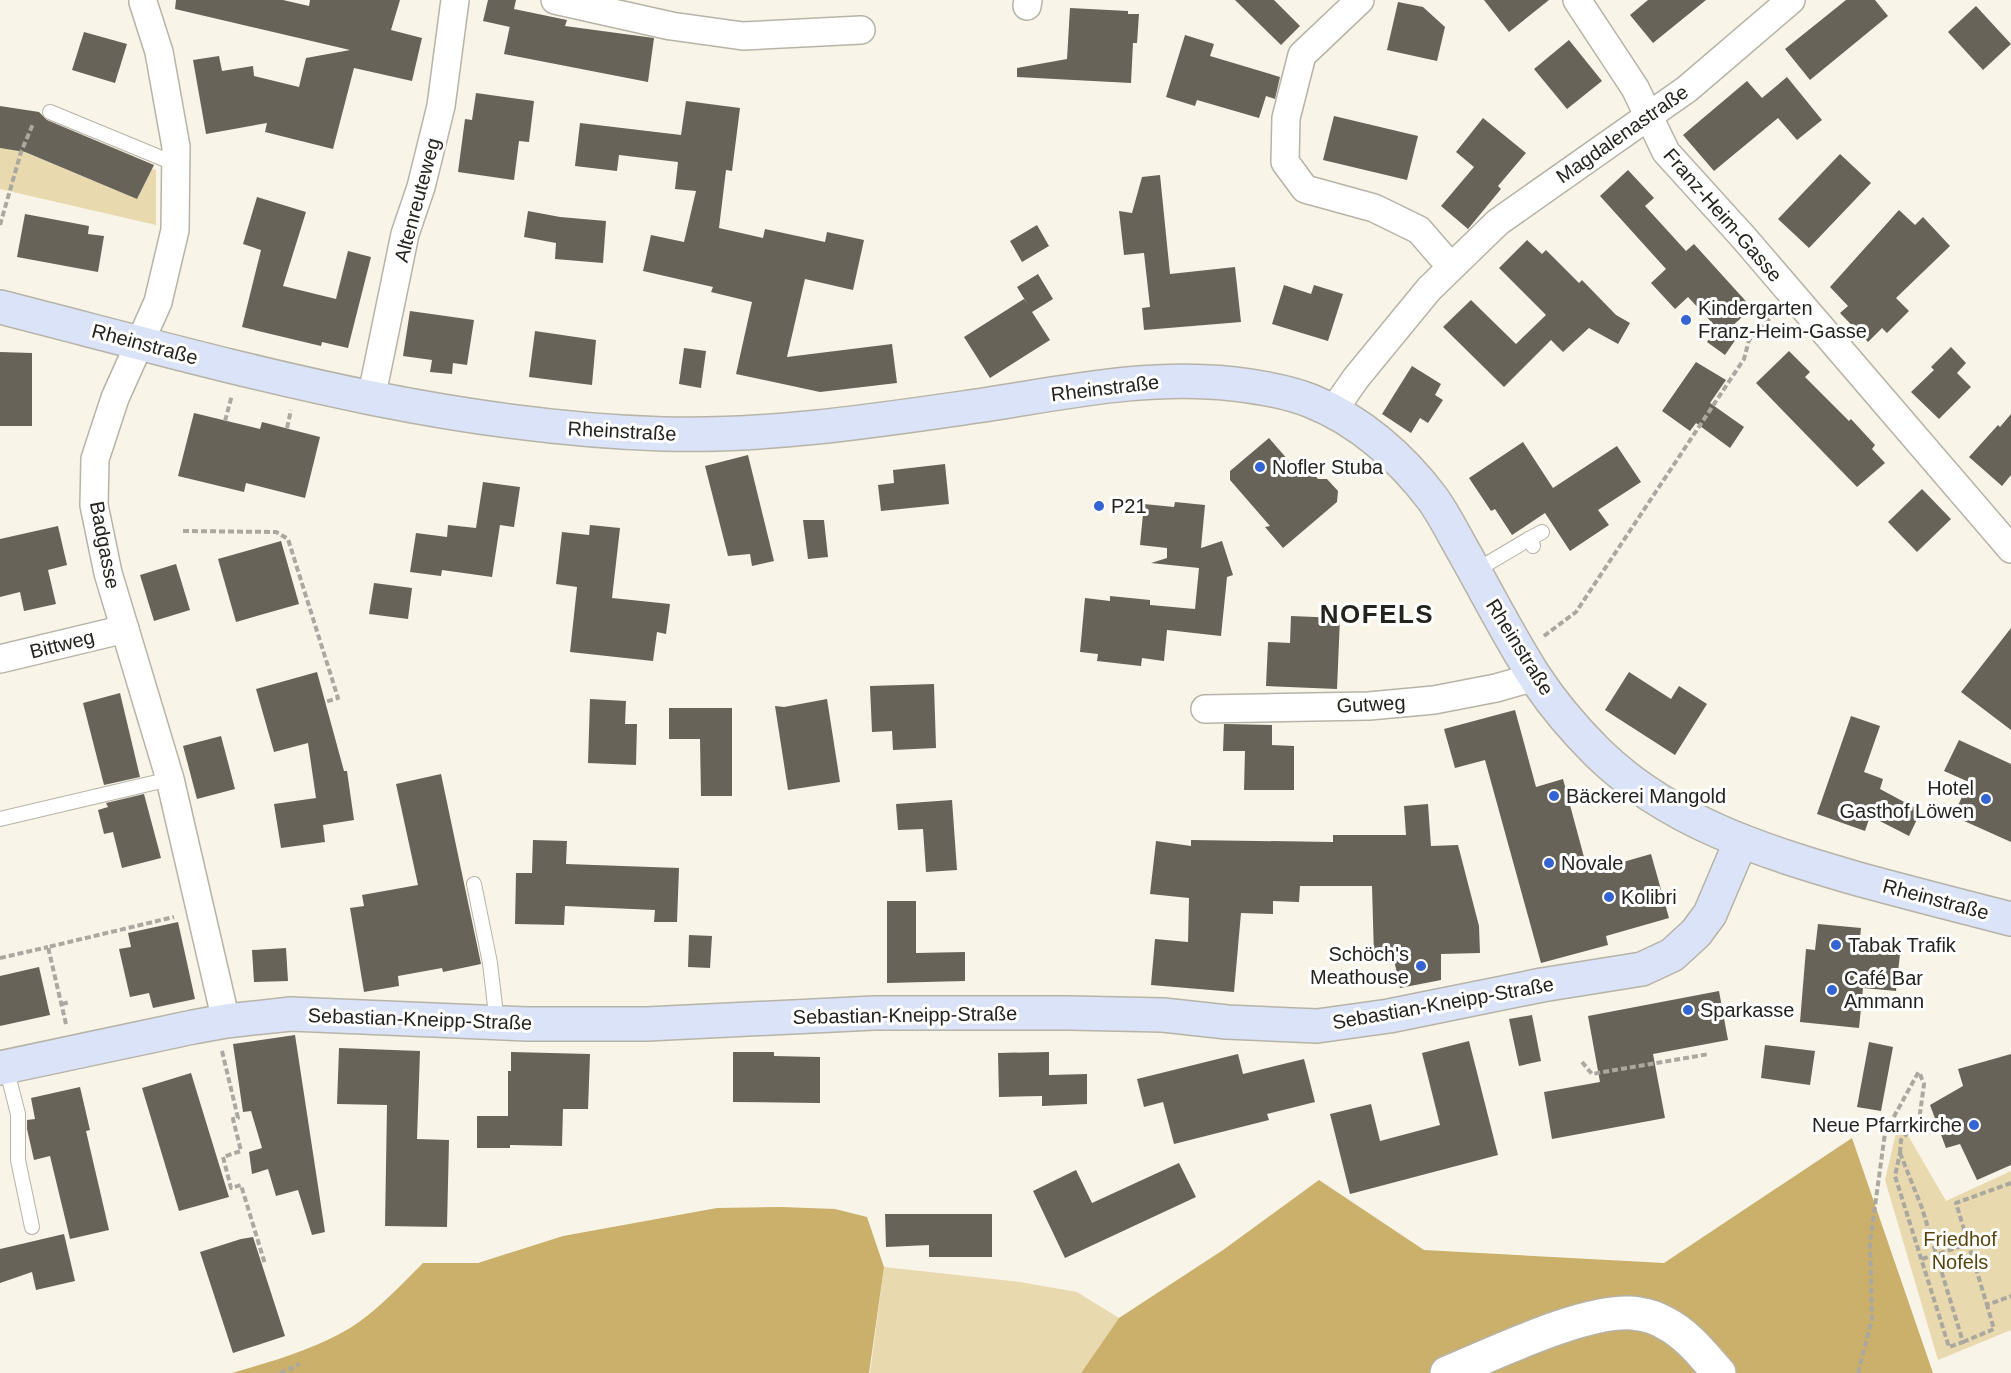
<svg xmlns="http://www.w3.org/2000/svg" width="2011" height="1373" font-family="Helvetica,sans-serif">
	<style>
		.green { fill: #e9d9af }
		.forest { fill: #cab06b }
		.building { fill: #676359 }
		.lines { fill: none; stroke-linecap: round; stroke-linejoin: round }
		.service-casing { stroke: #b7b3a7; stroke-width: 16 }
		.minor-casing { stroke: #b7b3a7; stroke-width: 30 }
		.tertiary-casing { stroke: #b7b3a7; stroke-width: 36 }
		.secondary-casing { stroke: #b7b3a7; stroke-width: 36 }
		.path { stroke: #aba89f; stroke-width: 4; stroke-dasharray: 6 3; stroke-linecap: butt }
		.service { stroke: #fff; stroke-width: 14 }
		.minor { stroke: #fff; stroke-width: 27 }
		.tertiary { stroke: #fff; stroke-width: 33 }
		.secondary { stroke: #dae3f7; stroke-width: 33 }
		.poi-dot { fill: #3464d3; stroke: #fff; stroke-width: 2 }
		.labels { text-anchor: middle; stroke-width: 6; stroke-linejoin: round; paint-order: stroke }
		.street-label { font-size: 20px; fill: #24231e; stroke: #fff }
		.poi-label { font-size: 20px; fill: #24231e; stroke: #fff; text-anchor: start }
		.park-label { font-size: 20px; fill: #57450d; stroke: #fff }
		.district-label { font-size: 26px; font-weight: bold; letter-spacing: 1.5px; fill: #24231e; stroke: #fff }
	</style>
	<rect width="100%" height="100%" fill="#f8f4e8"/>
	<g class="green">
		<path d="M 0,148 L 22,151 L 137,199 L 152,169 L 156,170 L 156,225 L 0,189 Z"/>
		<path d="M 1899,1120 L 1946,1201 L 2011,1171 L 2011,1330 L 1938,1360 L 1885,1180 Z"/>
		<path d="M 884,1267 L 1020,1282 L 1077,1292 L 1119,1318 L 1081,1373 L 870,1373 Z"/>
	</g>
	<g class="forest">
		<path d="M 1852,1138 L 1933,1373 L 1081,1373 L 1119,1318 L 1223,1250 L 1319,1180 L 1424,1250 L 1664,1263 Z"/>
		<path d="M 781,1207 L 835,1209 L 867,1217 L 884,1267 L 869,1373 L 232,1373 C 273,1361 313,1350 350,1328 C 376,1312 401,1285 423,1263 L 478,1263 L 563,1236 L 717,1208 Z"/>
	</g>
	<g class="building">
		<path d="M 176,0 L 283,0 L 309,6 L 310,0 L 400,0 L 391,30 L 422,38 L 412,81 L 354,68 L 333,149 L 265,132 L 267,123 L 206,134 L 193,60 L 219,56 L 222,71 L 253,66 L 254,76 L 299,87 L 306,58 L 350,50 L 175,9 Z"/>
		<path d="M 488,0 L 516,0 L 514,9 L 567,20 L 565,26 L 654,38 L 648,82 L 504,54 L 512,16 L 510,27 L 483,21 Z"/>
		<path d="M 1235,0 L 1274,0 L 1300,26 L 1281,45 Z"/>
		<path d="M 1484,0 L 1549,0 L 1509,32 Z"/>
		<path d="M 1648,0 L 1706,0 L 1653,43 L 1630,15 Z"/>
		<path d="M 1846,0 L 1875,0 L 1888,16 L 1810,80 L 1785,49 Z"/>
		<path d="M 1398,2 L 1423,7 L 1445,27 L 1437,61 L 1387,50 Z"/>
		<path d="M 1976,6 L 2011,44 L 1983,70 L 1948,32 Z"/>
		<path d="M 1070,8 L 1128,11 L 1128,14 L 1139,14 L 1137,43 L 1133,43 L 1131,83 L 1017,77 L 1017,68 L 1067,59 Z"/>
		<path d="M 84,32 L 127,44 L 115,83 L 72,70 Z"/>
		<path d="M 1185,35 L 1214,44 L 1210,56 L 1280,77 L 1275,99 L 1266,96 L 1259,118 L 1197,100 L 1195,106 L 1166,97 Z"/>
		<path d="M 1569,40 L 1602,81 L 1567,109 L 1534,69 Z"/>
		<path d="M 1787,77 L 1822,120 L 1797,140 L 1778,118 L 1714,171 L 1683,135 L 1747,81 L 1762,98 Z"/>
		<path d="M 476,93 L 534,101 L 529,142 L 519,141 L 514,180 L 458,172 L 465,119 L 472,120 Z"/>
		<path d="M 686,101 L 740,108 L 732,171 L 726,170 L 719,228 L 763,238 L 765,229 L 825,242 L 827,232 L 864,240 L 853,290 L 805,279 L 787,357 L 892,344 L 897,383 L 820,392 L 736,374 L 752,302 L 711,292 L 713,287 L 643,271 L 651,235 L 684,242 L 696,191 L 675,189 L 678,162 L 619,155 L 617,171 L 575,166 L 580,123 L 681,135 Z"/>
		<path d="M 0,106 L 39,112 L 47,120 L 154,165 L 137,199 L 25,152 L 0,148 Z"/>
		<path d="M 1334,116 L 1418,136 L 1407,180 L 1323,160 Z"/>
		<path d="M 1483,118 L 1526,153 L 1498,186 L 1501,189 L 1468,229 L 1441,206 L 1474,167 L 1456,152 Z"/>
		<path d="M 1840,154 L 1871,183 L 1809,248 L 1778,219 Z"/>
		<path d="M 1628,170 L 1654,198 L 1645,206 L 1686,251 L 1694,244 L 1752,308 L 1729,329 L 1738,336 L 1725,355 L 1707,342 L 1717,328 L 1688,297 L 1675,309 L 1651,283 L 1666,269 L 1600,196 Z"/>
		<path d="M 1160,175 L 1170,274 L 1235,267 L 1241,322 L 1144,330 L 1142,308 L 1150,307 L 1144,253 L 1124,255 L 1119,211 L 1132,213 L 1142,177 Z"/>
		<path d="M 257,197 L 306,212 L 283,286 L 336,299 L 348,251 L 371,257 L 348,348 L 322,342 L 321,346 L 242,327 L 261,250 L 243,244 Z"/>
		<path d="M 1899,210 L 1915,225 L 1923,217 L 1950,246 L 1896,298 L 1909,311 L 1887,333 L 1882,328 L 1868,342 L 1840,313 L 1848,306 L 1830,287 Z"/>
		<path d="M 528,211 L 560,217 L 606,221 L 603,263 L 555,259 L 556,243 L 524,237 Z"/>
		<path d="M 25,214 L 89,226 L 88,234 L 104,236 L 98,272 L 17,257 Z"/>
		<path d="M 1037,225 L 1049,246 L 1022,262 L 1010,241 Z"/>
		<path d="M 1527,240 L 1542,254 L 1546,250 L 1579,283 L 1582,280 L 1616,315 L 1630,323 L 1618,344 L 1589,328 L 1563,352 L 1551,340 L 1504,387 L 1443,327 L 1471,300 L 1516,344 L 1546,315 L 1499,268 Z"/>
		<path d="M 1038,274 L 1053,299 L 1032,312 L 1050,340 L 990,378 L 964,337 L 1024,299 L 1028,305 L 1017,287 Z"/>
		<path d="M 1284,285 L 1311,294 L 1314,285 L 1343,294 L 1328,341 L 1272,324 Z"/>
		<path d="M 410,311 L 474,320 L 467,365 L 453,363 L 452,374 L 430,372 L 432,360 L 403,356 Z"/>
		<path d="M 535,331 L 596,340 L 592,385 L 529,377 Z"/>
		<path d="M 1951,347 L 1966,363 L 1957,373 L 1971,387 L 1939,419 L 1911,392 L 1934,370 L 1931,367 Z"/>
		<path d="M 684,348 L 706,351 L 701,388 L 679,384 Z"/>
		<path d="M 1789,351 L 1810,372 L 1805,377 L 1849,421 L 1851,419 L 1875,445 L 1872,449 L 1885,463 L 1857,487 L 1756,383 Z"/>
		<path d="M 0,352 L 32,353 L 32,426 L 0,426 Z"/>
		<path d="M 1696,362 L 1726,380 L 1710,403 L 1744,427 L 1730,448 L 1696,423 L 1690,431 L 1662,411 Z"/>
		<path d="M 1412,366 L 1441,384 L 1435,395 L 1443,400 L 1428,423 L 1420,418 L 1411,433 L 1382,414 Z"/>
		<path d="M 194,413 L 260,429 L 262,422 L 320,437 L 305,498 L 246,483 L 244,492 L 178,476 Z"/>
		<path d="M 2011,414 L 2011,475 L 2002,486 L 1969,457 L 1998,425 L 2000,427 Z"/>
		<path d="M 1269,438 L 1289,461 L 1302,461 L 1318,479 L 1327,479 L 1338,491 L 1337,502 L 1283,548 L 1265,527 L 1270,526 L 1230,480 L 1230,471 Z"/>
		<path d="M 1523,442 L 1553,488 L 1617,446 L 1641,482 L 1598,510 L 1609,525 L 1570,551 L 1545,513 L 1512,535 L 1495,509 L 1491,511 L 1469,478 Z"/>
		<path d="M 748,455 L 774,561 L 752,566 L 750,554 L 728,556 L 705,466 Z"/>
		<path d="M 945,464 L 949,504 L 881,511 L 878,485 L 894,483 L 893,470 Z"/>
		<path d="M 483,482 L 520,487 L 514,527 L 500,525 L 492,577 L 442,570 L 441,576 L 410,572 L 416,533 L 447,537 L 448,525 L 476,528 Z"/>
		<path d="M 1922,489 L 1951,519 L 1917,552 L 1888,522 Z"/>
		<path d="M 1175,502 L 1205,505 L 1201,548 L 1222,541 L 1233,575 L 1227,577 L 1221,636 L 1167,630 L 1164,661 L 1142,658 L 1141,666 L 1097,661 L 1098,654 L 1080,652 L 1085,598 L 1110,601 L 1110,596 L 1150,600 L 1150,605 L 1195,609 L 1199,568 L 1151,563 L 1167,558 L 1167,548 L 1140,545 L 1144,504 L 1174,507 Z"/>
		<path d="M 803,520 L 824,520 L 828,557 L 808,559 Z"/>
		<path d="M 590,525 L 620,528 L 612,598 L 670,604 L 666,634 L 657,632 L 653,661 L 570,652 L 577,587 L 556,584 L 562,532 L 589,535 Z"/>
		<path d="M 58,526 L 67,565 L 48,570 L 56,604 L 24,611 L 20,592 L 0,597 L 0,539 Z"/>
		<path d="M 281,541 L 299,604 L 236,622 L 218,559 Z"/>
		<path d="M 176,564 L 190,610 L 154,621 L 140,575 Z"/>
		<path d="M 374,583 L 412,588 L 408,619 L 369,614 Z"/>
		<path d="M 1291,616 L 1340,618 L 1337,689 L 1266,686 L 1268,642 L 1290,643 Z"/>
		<path d="M 2011,628 L 2011,730 L 1961,692 Z"/>
		<path d="M 317,672 L 344,771 L 347,771 L 354,820 L 323,825 L 325,842 L 281,848 L 274,804 L 316,798 L 308,743 L 274,752 L 256,689 Z"/>
		<path d="M 1629,672 L 1671,699 L 1679,686 L 1707,704 L 1675,755 L 1605,710 Z"/>
		<path d="M 934,684 L 936,748 L 893,750 L 892,731 L 872,732 L 870,686 Z"/>
		<path d="M 120,693 L 140,777 L 104,785 L 83,703 Z"/>
		<path d="M 590,699 L 626,701 L 625,724 L 637,724 L 636,765 L 588,763 Z"/>
		<path d="M 827,699 L 840,782 L 788,790 L 775,706 L 784,707 Z"/>
		<path d="M 669,708 L 732,708 L 732,796 L 701,796 L 700,739 L 669,739 Z"/>
		<path d="M 1515,710 L 1536,787 L 1563,779 L 1588,872 L 1651,854 L 1669,918 L 1606,936 L 1608,945 L 1541,963 L 1485,760 L 1455,768 L 1444,729 Z"/>
		<path d="M 1851,716 L 1880,726 L 1864,772 L 1883,779 L 1880,789 L 1921,811 L 1909,836 L 1870,816 L 1865,831 L 1817,814 Z"/>
		<path d="M 1224,724 L 1272,725 L 1272,745 L 1294,746 L 1294,790 L 1244,790 L 1245,751 L 1223,751 Z"/>
		<path d="M 221,736 L 235,789 L 197,799 L 183,746 Z"/>
		<path d="M 1959,740 L 2011,764 L 2011,842 L 1953,816 L 1969,782 L 1944,771 Z"/>
		<path d="M 441,774 L 481,964 L 443,972 L 442,968 L 398,976 L 399,986 L 364,992 L 350,908 L 364,906 L 362,895 L 418,885 L 396,784 Z"/>
		<path d="M 144,794 L 161,858 L 122,868 L 113,832 L 104,834 L 98,810 L 108,807 L 106,803 Z"/>
		<path d="M 952,800 L 957,870 L 926,872 L 923,829 L 898,830 L 896,804 Z"/>
		<path d="M 1428,804 L 1431,846 L 1458,845 L 1479,926 L 1480,953 L 1441,954 L 1441,980 L 1400,988 L 1393,955 L 1374,956 L 1372,886 L 1300,886 L 1299,902 L 1273,901 L 1273,914 L 1241,913 L 1234,992 L 1151,985 L 1155,939 L 1188,942 L 1189,898 L 1150,894 L 1156,841 L 1191,846 L 1191,840 L 1333,842 L 1333,835 L 1406,835 L 1404,806 Z"/>
		<path d="M 533,840 L 567,841 L 566,864 L 679,868 L 677,922 L 654,922 L 655,910 L 565,906 L 564,925 L 515,924 L 516,873 L 532,873 Z"/>
		<path d="M 887,901 L 916,901 L 916,953 L 965,952 L 965,981 L 887,983 Z"/>
		<path d="M 178,922 L 195,999 L 153,1008 L 149,993 L 130,997 L 119,949 L 131,947 L 128,933 Z"/>
		<path d="M 1818,924 L 1861,928 L 1859,950 L 1900,954 L 1896,991 L 1863,988 L 1859,1028 L 1800,1022 L 1806,949 L 1815,950 Z"/>
		<path d="M 689,935 L 712,936 L 710,968 L 688,967 Z"/>
		<path d="M 286,948 L 288,981 L 254,982 L 252,950 Z"/>
		<path d="M 39,967 L 50,1015 L 0,1026 L 0,976 Z"/>
		<path d="M 1719,991 L 1728,1040 L 1653,1054 L 1665,1118 L 1552,1139 L 1544,1092 L 1600,1082 L 1588,1016 Z"/>
		<path d="M 1532,1015 L 1541,1061 L 1519,1066 L 1509,1019 Z"/>
		<path d="M 295,1035 L 325,1232 L 312,1235 L 298,1190 L 276,1196 L 268,1169 L 252,1174 L 249,1152 L 262,1148 L 251,1111 L 243,1112 L 233,1044 Z"/>
		<path d="M 1469,1041 L 1498,1155 L 1350,1194 L 1330,1114 L 1371,1104 L 1380,1141 L 1440,1125 L 1422,1053 Z"/>
		<path d="M 1869,1042 L 1893,1047 L 1881,1111 L 1857,1107 Z"/>
		<path d="M 1765,1045 L 1815,1051 L 1810,1085 L 1761,1078 Z"/>
		<path d="M 339,1048 L 420,1051 L 417,1139 L 449,1140 L 447,1227 L 385,1226 L 387,1105 L 337,1104 Z"/>
		<path d="M 511,1052 L 590,1054 L 588,1109 L 563,1109 L 562,1146 L 510,1145 L 510,1148 L 477,1148 L 477,1116 L 508,1116 L 508,1071 L 511,1071 Z"/>
		<path d="M 733,1052 L 774,1052 L 774,1056 L 820,1057 L 820,1103 L 733,1102 Z"/>
		<path d="M 1049,1052 L 1049,1075 L 1087,1074 L 1087,1104 L 1042,1106 L 1042,1096 L 999,1097 L 998,1053 Z"/>
		<path d="M 1238,1054 L 1243,1074 L 1304,1059 L 1315,1102 L 1267,1114 L 1269,1120 L 1174,1144 L 1163,1102 L 1144,1107 L 1137,1079 Z"/>
		<path d="M 2011,1054 L 2011,1165 L 1977,1180 L 1960,1144 L 1946,1148 L 1930,1105 L 1963,1086 L 1958,1069 Z"/>
		<path d="M 191,1073 L 229,1197 L 179,1211 L 142,1088 Z"/>
		<path d="M 80,1087 L 90,1130 L 86,1131 L 109,1230 L 70,1239 L 50,1156 L 34,1160 L 27,1129 L 27,1120 L 35,1119 L 31,1098 Z"/>
		<path d="M 1179,1163 L 1196,1197 L 1065,1258 L 1033,1191 L 1076,1170 L 1092,1203 Z"/>
		<path d="M 885,1214 L 992,1214 L 992,1257 L 929,1257 L 929,1245 L 886,1247 Z"/>
		<path d="M 64,1234 L 75,1281 L 36,1290 L 32,1272 L 0,1283 L 0,1249 Z"/>
		<path d="M 253,1237 L 285,1336 L 233,1353 L 200,1252 L 241,1239 Z"/>
	</g>
	<g class="lines">
		<defs>
			<g id="service">
				<path d="M 50,112 L 176,164"/>
				<path d="M 1529,539 L 1542,532"/>
				<path d="M 1475,571 L 1529,539 L 1533,546"/>
				<path d="M 0,819 L 170,779"/>
				<path d="M 474,884 L 490,963 L 497,1023"/>
				<path d="M 6,1067 L 18,1114 L 18,1160 L 32,1227"/>
			</g>
			<g id="minor">
				<path d="M 555,0 L 671,26 L 743,36 L 861,30"/>
				<path d="M 1360,0 L 1302,55 L 1286,118 L 1285,162 L 1305,189 L 1374,208 L 1419,230 L 1451,267"/>
				<path d="M 1577,0 L 1635,88 L 1666,152 L 1744,238 L 2011,549"/>
				<path d="M 143,2 L 159,52 L 176,147 L 175,230 L 158,302 L 115,398 L 95,459 L 94,505 L 108,573 L 170,779 L 226,1021"/>
				<path d="M 1027,6 L 1028,0"/>
				<path d="M 371,399 L 405,234 L 421,187 L 441,106 L 455,0"/>
				<path d="M 1333,411 L 1356,378 L 1429,289 L 1498,222 L 1687,89 L 1791,0"/>
				<path d="M 0,659 L 125,629"/>
				<path d="M 1205,709 L 1369,706 L 1434,700 L 1496,688 L 1535,677"/>
			</g>
			<path id="tertiary" d="M 1447,1373 C 1493,1354 1593,1305 1639,1314 C 1647,1315 1658,1319 1665,1323 C 1687,1334 1703,1355 1719,1373"/>
			<g id="secondary">
				<path d="M 0,307 C 220,363 434,427 663,434 C 768,437 873,421 977,406 C 1063,393 1147,374 1234,384 C 1260,387 1286,391 1311,401 C 1359,420 1401,457 1432,498 C 1443,513 1452,531 1461,547 C 1485,589 1507,633 1533,674 C 1551,702 1574,729 1597,752 C 1668,822 1765,852 1858,879 C 1909,893 1960,906 2011,919"/>
				<path d="M 0,1068 L 193,1027 L 226,1021 L 291,1014 L 528,1024 L 647,1024 L 874,1013 L 1070,1013 L 1163,1015 L 1227,1022 L 1317,1026 L 1389,1016 L 1542,985 L 1642,969 L 1672,955 L 1696,933 L 1710,914 L 1741,841"/>
			</g>
		</defs>
		<use href="#service" class="service-casing"/>
		<use href="#minor" class="minor-casing"/>
		<use href="#tertiary" class="tertiary-casing"/>
		<use href="#secondary" class="secondary-casing"/>
		<g class="path">
			<path d="M 0,225 L 21,152 L 33,124"/>
			<path d="M 225,421 L 232,395"/>
			<path d="M 287,428 L 291,410"/>
			<path d="M 183,531 L 276,532 L 288,539 L 338,698 L 325,702"/>
			<path d="M 1544,636 L 1576,612 L 1744,359 L 1749,340 L 1775,313"/>
			<path d="M 0,958 L 48,947"/>
			<path d="M 62,1004 L 70,1002"/>
			<path d="M 66,1024 L 48,947 L 174,917"/>
			<path d="M 222,1051 L 238,1118 L 233,1119 L 241,1151 L 223,1157 L 231,1188 L 241,1185 L 265,1264"/>
			<path d="M 1582,1062 L 1592,1074 L 1709,1054"/>
			<path d="M 1900,1153 L 1922,1208 L 1963,1342 L 1949,1347 L 1895,1176 Z"/>
			<path d="M 1900,1153 L 1901,1140 L 1919,1121 L 1924,1084 L 1919,1072"/>
			<path d="M 2011,1183 L 1956,1203 L 1987,1305 L 2011,1296"/>
			<path d="M 1922,1259 L 1968,1244"/>
			<path d="M 1963,1342 L 1994,1329 L 1987,1305"/>
			<path d="M 280,1373 L 300,1364"/>
			<path d="M 1858,1373 L 1872,1319 L 1870,1243 L 1885,1133 L 1919,1071"/>
		</g>
		<use href="#service" class="service"/>
		<use href="#minor" class="minor"/>
		<use href="#tertiary" class="tertiary"/>
		<use href="#secondary" class="secondary"/>
	</g>
	<g class="poi-dot">
		<circle cx="1686" cy="320" r="6"/>
		<circle cx="1260" cy="467" r="6"/>
		<circle cx="1099" cy="506" r="6"/>
		<circle cx="1554" cy="796" r="6"/>
		<circle cx="1986" cy="799" r="6"/>
		<circle cx="1549" cy="863" r="6"/>
		<circle cx="1609" cy="897" r="6"/>
		<circle cx="1836" cy="945" r="6"/>
		<circle cx="1421" cy="966" r="6"/>
		<circle cx="1832" cy="990" r="6"/>
		<circle cx="1688" cy="1010" r="6"/>
		<circle cx="1974" cy="1125" r="6"/>
	</g>
	<g class="labels">
		<g class="street-label">
			<text transform="translate(1622 134) rotate(-35)" y="7">Magdalenastraße</text>
			<text transform="translate(417 200) rotate(-75)" y="7">Altenreuteweg</text>
			<text transform="translate(1723 215) rotate(49)" y="7">Franz-Heim-Gasse</text>
			<text transform="translate(145 344) rotate(15)" y="7">Rheinstraße</text>
			<text transform="translate(1105 388) rotate(-7)" y="7">Rheinstraße</text>
			<text transform="translate(622 431) rotate(3)" y="7">Rheinstraße</text>
			<text transform="translate(105 545) rotate(79)" y="7">Badgasse</text>
			<text transform="translate(62 644) rotate(-14)" y="7">Bittweg</text>
			<text transform="translate(1520 647) rotate(58)" y="7">Rheinstraße</text>
			<text transform="translate(1371 704) rotate(-3)" y="7">Gutweg</text>
			<text transform="translate(1936 899) rotate(15)" y="7">Rheinstraße</text>
			<text transform="translate(1443 1003) rotate(-10)" y="7">Sebastian-Kneipp-Straße</text>
			<text transform="translate(905 1015) rotate(-1)" y="7">Sebastian-Kneipp-Straße</text>
			<text transform="translate(420 1019) rotate(2)" y="7">Sebastian-Kneipp-Straße</text>
		</g>
		<g class="poi-label">
			<text x="1698" y="315">Kindergarten<tspan x="1698" dy="23">Franz-Heim-Gasse</tspan></text>
			<text x="1272" y="474">Nofler Stuba</text>
			<text x="1111" y="513">P21</text>
			<text x="1974" y="795" text-anchor="end">Hotel<tspan x="1974" dy="23">Gasthof Löwen</tspan></text>
			<text x="1566" y="803">Bäckerei Mangold</text>
			<text x="1561" y="870">Novale</text>
			<text x="1621" y="904">Kolibri</text>
			<text x="1848" y="952">Tabak Trafik</text>
			<text x="1409" y="961" text-anchor="end">Schöch's<tspan x="1409" dy="23">Meathouse</tspan></text>
			<text x="1844" y="985">Café Bar<tspan x="1844" dy="23">Ammann</tspan></text>
			<text x="1700" y="1017">Sparkasse</text>
			<text x="1962" y="1132" text-anchor="end">Neue Pfarrkirche</text>
		</g>
		<g class="park-label">
			<text x="1960" y="1246">Friedhof<tspan x="1960" dy="23">Nofels</tspan></text>
		</g>
		<g class="district-label">
			<text x="1377" y="623">NOFELS</text>
		</g>
	</g>
</svg>
